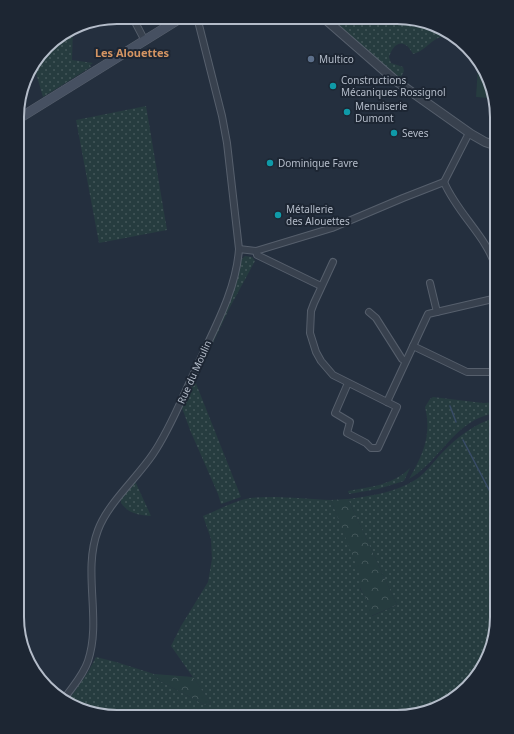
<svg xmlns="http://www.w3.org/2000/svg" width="514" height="734" font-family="'Noto Sans',sans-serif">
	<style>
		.green { fill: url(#green-dots) }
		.forest { fill: url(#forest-crowns) }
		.pitch { fill: #263c3f }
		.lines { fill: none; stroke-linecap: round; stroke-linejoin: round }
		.stream { stroke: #394c67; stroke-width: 1.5 }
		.minor-casing { stroke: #565f6c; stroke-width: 8 }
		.tertiary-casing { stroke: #565f6c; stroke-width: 10 }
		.secondary-casing { stroke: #565f6c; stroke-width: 10 }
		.minor { stroke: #38414e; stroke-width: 6 }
		.tertiary { stroke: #38414e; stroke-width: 8 }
		.secondary { stroke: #465061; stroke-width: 9 }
		.service-dot { fill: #5c6f8a; stroke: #1d2633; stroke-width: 1.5 }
		.culture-dot { fill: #0f9aa8; stroke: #1d2633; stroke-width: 1.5 }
		.labels { text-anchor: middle; stroke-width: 4; stroke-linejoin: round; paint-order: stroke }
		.poi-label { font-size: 10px; fill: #b4bcc9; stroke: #1d2633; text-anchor: start }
		.street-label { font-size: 10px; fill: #b4bcc9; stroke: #1d2633 }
		.neighbourhood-label { font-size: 11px; font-weight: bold; fill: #d59563; stroke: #1d2633 }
		.rim { fill: none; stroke: #b4bcc9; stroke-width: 2 }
	</style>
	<defs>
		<pattern id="green-dots" width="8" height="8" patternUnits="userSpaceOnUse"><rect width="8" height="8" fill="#263c3f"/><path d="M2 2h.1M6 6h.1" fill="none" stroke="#435659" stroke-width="1.8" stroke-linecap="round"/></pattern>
		<pattern id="forest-crowns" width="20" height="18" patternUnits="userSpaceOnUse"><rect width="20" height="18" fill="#263c3f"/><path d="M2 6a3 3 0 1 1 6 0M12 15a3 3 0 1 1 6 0" fill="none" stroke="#435659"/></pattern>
	</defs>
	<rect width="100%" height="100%" fill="#242f3e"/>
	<g class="green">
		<path d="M 410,18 L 451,35 C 432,35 427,51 413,54 C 405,38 394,41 389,57 L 391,63 L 403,67 L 404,71 L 400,79 L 331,19 Z"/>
		<path d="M 73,29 L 72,60 L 93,63 L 90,65 L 91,67 L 43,97 L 33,63 L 51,42 Z"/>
		<path d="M 146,106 L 167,230 L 99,243 L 76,120 Z"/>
		<path d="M 245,256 L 252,257 L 255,261 L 229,309 L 195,381 L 241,497 L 221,504 L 218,494 L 190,430 L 181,405 L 239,268 L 241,260 Z"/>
		<path d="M 433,397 L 483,403 L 497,402 L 497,413 C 455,418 442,460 409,479 C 423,455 432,435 425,407 L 430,399 Z"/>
		<path d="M 497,417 L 497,624 L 480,673 L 441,707 L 397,717 L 104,716 L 68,701 L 88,672 L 96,657 L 116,662 L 154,674 L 160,681 L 205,705 L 211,703 L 171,646 L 181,626 L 208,582 L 212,559 L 211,539 L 203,516 C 218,510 234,501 250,498 C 273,495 307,499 331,500 L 361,575 L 360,589 L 368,602 L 372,616 L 397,605 L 348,499 C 371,496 398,492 418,478 C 426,472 432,464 439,456 C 456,438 473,424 497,417 Z"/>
		<path d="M 410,468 L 404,481 L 378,489 L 349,494 L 348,491 C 370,487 393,485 410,468 Z"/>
		<path d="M 135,481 L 151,516 C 138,515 129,514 121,503 L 121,498 Z"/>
	</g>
	<g class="forest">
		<path d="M 348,499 L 397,605 L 371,616 L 367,613 L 368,602 C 363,593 356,585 360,575 L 331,500 Z"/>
		<path d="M 154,674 L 193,677 L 211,703 L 205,705 L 160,681 Z"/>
	</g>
	<path class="pitch" d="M 478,65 L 480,65 C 491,78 489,82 488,98 L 476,97 Z"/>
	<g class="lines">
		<g class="stream">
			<path d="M 450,406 L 456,422"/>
			<path d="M 463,440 L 497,505"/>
		</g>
		<defs>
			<g id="minor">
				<path d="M 135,22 L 145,41"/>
				<path d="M 444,182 C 458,215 488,237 497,271"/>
				<path d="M 444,182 L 469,133"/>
				<path d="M 239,249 L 256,251 L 332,228 L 403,198 L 444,182"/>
				<path d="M 256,251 L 257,255 L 321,286"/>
				<path d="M 333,262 L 314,303 L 311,311 L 310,333 L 316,352 L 321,361 L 333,375 L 397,407 L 378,448 L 371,448 L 366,443 L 347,433 L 350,422 L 335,413 L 348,383"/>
				<path d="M 430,283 L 437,312"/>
				<path d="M 369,312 L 376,318 L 402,359 L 405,361"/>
				<path d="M 413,346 L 467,372 L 497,372"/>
				<path d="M 387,402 L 428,314 L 497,298"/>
				<path d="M 64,699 C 72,687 83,676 88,661 C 102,619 82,572 98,530 C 108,503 137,478 153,454 C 170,429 181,400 194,373 C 211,334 236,293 239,249 L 227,143 L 222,116 L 198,21"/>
			</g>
			<path id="tertiary" d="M 325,19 L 396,81 L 471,134 L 485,142 L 497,146"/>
			<path id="secondary" d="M 18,119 L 176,21"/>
		</defs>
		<use href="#minor" class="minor-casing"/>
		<use href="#tertiary" class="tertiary-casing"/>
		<use href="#secondary" class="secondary-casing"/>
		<use href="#minor" class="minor"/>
		<use href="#tertiary" class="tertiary"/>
		<use href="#secondary" class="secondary"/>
	</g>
	<circle class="service-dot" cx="311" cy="59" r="4"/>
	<g class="culture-dot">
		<circle cx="333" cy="86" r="4"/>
		<circle cx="347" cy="112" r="4"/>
		<circle cx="394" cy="133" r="4"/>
		<circle cx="270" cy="163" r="4"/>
		<circle cx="278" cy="215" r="4"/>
	</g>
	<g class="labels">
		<g class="poi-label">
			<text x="319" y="63">Multico</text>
			<text x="341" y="84">Constructions<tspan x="341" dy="12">Mécaniques Rossignol</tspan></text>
			<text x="355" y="110">Menuiserie<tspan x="355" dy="12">Dumont</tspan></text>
			<text x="402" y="137">Seves</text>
			<text x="278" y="167">Dominique Favre</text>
			<text x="286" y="213">Métallerie<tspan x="286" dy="12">des Alouettes</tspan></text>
		</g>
		<g class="street-label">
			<text transform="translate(194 372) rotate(-66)" y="4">Rue du Moulin</text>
		</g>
		<g class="neighbourhood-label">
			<text x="132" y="57">Les Alouettes</text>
		</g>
	</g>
	<path d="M0 0H514V734H0ZM117 24H397A93 93 0 0 1 490 117V617A93 93 0 0 1 397 710H117A93 93 0 0 1 24 617V117A93 93 0 0 1 117 24Z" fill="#1d2633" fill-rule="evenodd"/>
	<path class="rim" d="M117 24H397A93 93 0 0 1 490 117V617A93 93 0 0 1 397 710H117A93 93 0 0 1 24 617V117A93 93 0 0 1 117 24Z"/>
</svg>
